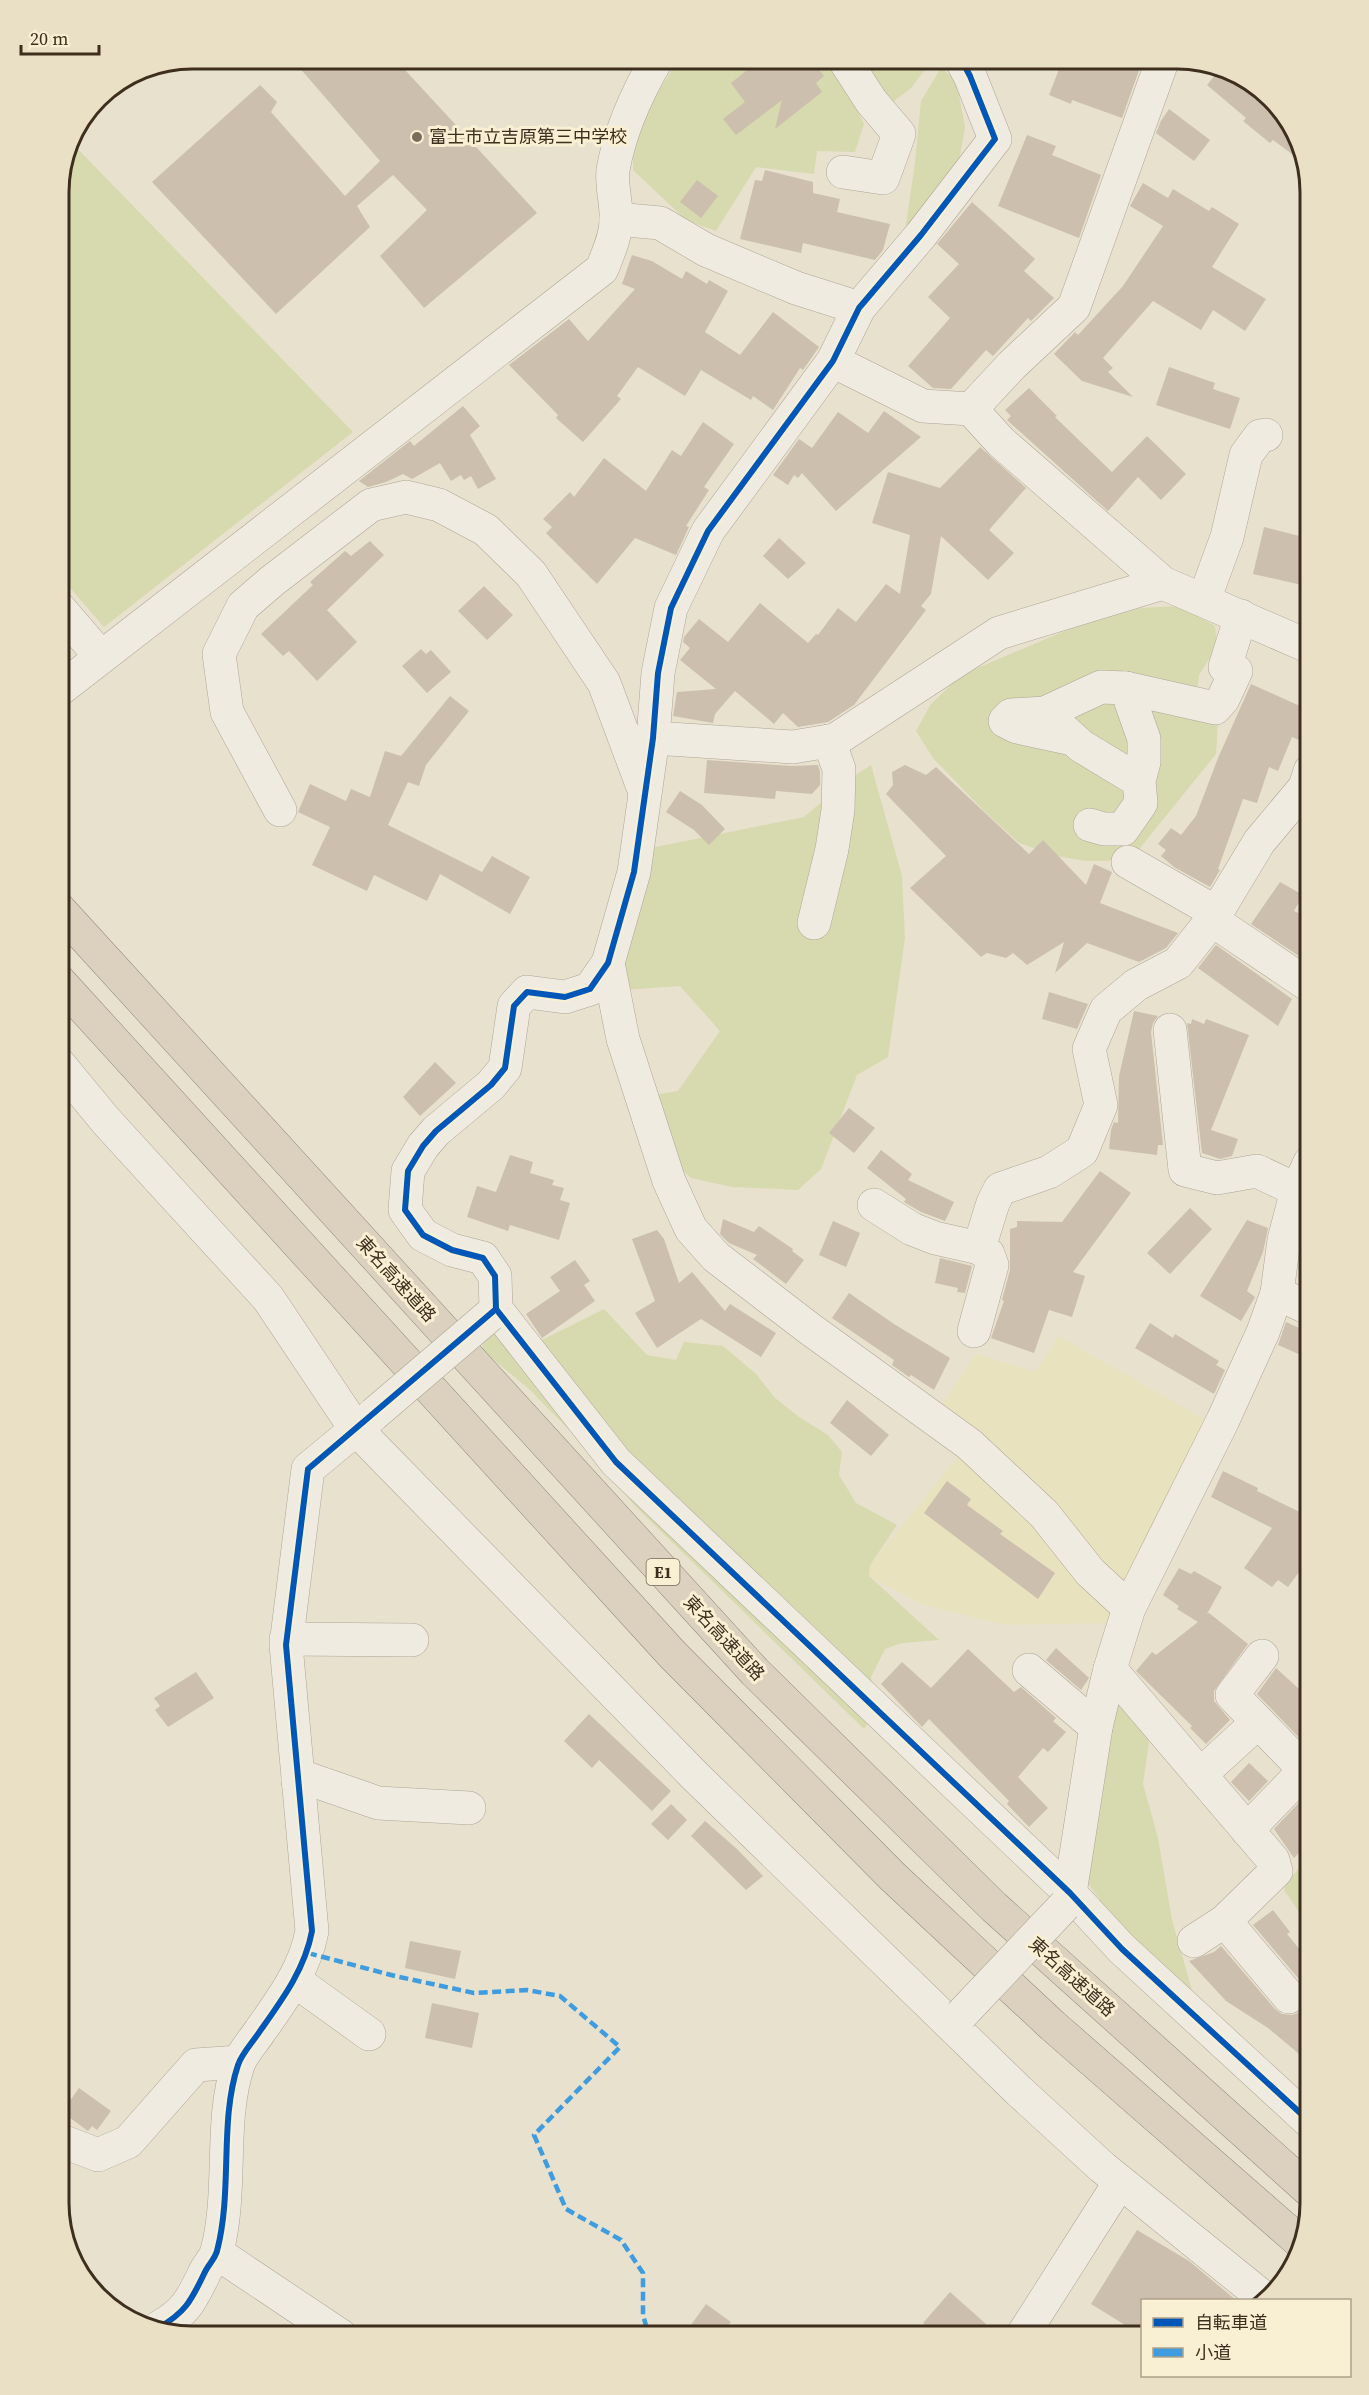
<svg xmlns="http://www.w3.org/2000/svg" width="1369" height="2395" font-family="'Source Serif 4','Noto Sans JP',serif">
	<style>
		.farmland { fill: #e9e2be }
		.green { fill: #d7d9af }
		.building { fill: #ccbfae }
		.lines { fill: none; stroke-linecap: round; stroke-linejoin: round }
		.minor-casing { stroke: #ada697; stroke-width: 34 }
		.highway-casing { stroke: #938b7e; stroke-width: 34 }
		.minor { stroke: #efebe1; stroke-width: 33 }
		.highway { stroke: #dbd1be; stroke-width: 33 }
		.minor-bridge-casing { stroke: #ada697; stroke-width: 34; stroke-linecap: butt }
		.minor-bridge { stroke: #efebe1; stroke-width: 33 }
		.quiet { stroke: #3f9ddf; stroke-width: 4.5; stroke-dasharray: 9 4.5; stroke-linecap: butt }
		.cycleway-casing { stroke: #f9f0d4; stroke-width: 10 }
		.cycleway { stroke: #0057b8; stroke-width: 6 }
		.poi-dot { fill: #7a6d5b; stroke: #f9f0d4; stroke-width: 2 }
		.labels { text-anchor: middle; stroke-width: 6; stroke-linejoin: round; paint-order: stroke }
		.shield { fill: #f9f0d4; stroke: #766854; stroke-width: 1.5 }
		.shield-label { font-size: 16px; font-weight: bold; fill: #3e2e1d }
		.poi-label { font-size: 18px; fill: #3e2e1d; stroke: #f9f0d4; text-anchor: start }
		.street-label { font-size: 18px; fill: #3e2e1d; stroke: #f9f0d4 }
		.rim { fill: none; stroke: #3e2e1d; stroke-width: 3 }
	</style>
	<rect width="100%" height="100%" fill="#e8e1ce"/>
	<path class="farmland" d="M 1058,1336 L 1206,1420 L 1110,1623 L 1005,1625 L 920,1604 L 869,1576 L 870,1565 L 961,1453 L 939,1409 L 976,1354 L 1036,1372 Z"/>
	<g class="green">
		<path d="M 679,59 L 832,59 L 864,124 L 855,152 L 817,151 L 814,174 L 756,167 L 716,231 L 686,220 L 633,170 L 633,147 L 647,109 Z"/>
		<path d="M 869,59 L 933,59 L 911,88 L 890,104 L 863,77 L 872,65 Z"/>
		<path d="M 941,68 L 956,80 L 965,127 L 958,167 L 905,231 L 915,163 L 921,101 Z"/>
		<path d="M 69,140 L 353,432 L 104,627 L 59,575 L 59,184 Z"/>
		<path d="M 1179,606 L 1215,626 L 1217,647 L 1199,675 L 1195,708 L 1218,720 L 1216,754 L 1136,853 L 1108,861 L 1086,861 L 1056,856 L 1019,843 L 983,810 L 933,758 L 916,731 L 931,704 L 961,675 L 1086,622 L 1141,608 Z"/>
		<path d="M 871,765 L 902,876 L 905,938 L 888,1057 L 857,1075 L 821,1169 L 798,1190 L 732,1187 L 691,1178 L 649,1140 L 642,1097 L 678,1091 L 720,1031 L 680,986 L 624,990 L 610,951 L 651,848 L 804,817 L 846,781 Z"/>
		<path d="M 604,1309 L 647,1355 L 676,1360 L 684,1342 L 723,1346 L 756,1374 L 775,1398 L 799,1417 L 828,1435 L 842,1452 L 839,1475 L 856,1503 L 897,1525 L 870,1565 L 869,1576 L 939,1640 L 902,1643 L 885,1649 L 871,1677 L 876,1711 L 864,1729 L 635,1506 L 579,1440 L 529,1389 L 482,1350 L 484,1334 L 496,1321 L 532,1345 Z"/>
		<path d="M 1122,1695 L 1142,1714 L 1149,1742 L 1143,1784 L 1158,1838 L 1172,1920 L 1193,1994 L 1112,1923 L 1098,1897 L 1082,1875 L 1107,1720 Z"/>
		<path d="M 1310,1856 L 1310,1928 L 1284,1890 L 1287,1882 Z"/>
		<path d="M 59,1876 L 68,1907 L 59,1906 Z"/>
	</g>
	<g class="building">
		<path d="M 292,59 L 395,59 L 537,213 L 424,308 L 380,256 L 427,210 L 393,175 L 357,206 L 370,227 L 276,314 L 152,182 L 260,85 L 277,102 L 271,112 L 345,196 L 380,161 Z"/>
		<path d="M 761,59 L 811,59 L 824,76 L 816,83 L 822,92 L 775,129 L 782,100 L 736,135 L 723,119 L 745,102 L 731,83 Z"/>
		<path d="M 1063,59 L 1143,59 L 1122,118 L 1072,100 L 1071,104 L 1049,95 Z"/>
		<path d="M 1219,70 L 1251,81 L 1260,91 L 1257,94 L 1277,111 L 1297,133 L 1304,163 L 1273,140 L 1270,143 L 1243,121 L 1246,118 L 1207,85 Z"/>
		<path d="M 1169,109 L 1210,140 L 1194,161 L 1156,133 L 1161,121 Z"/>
		<path d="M 1027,135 L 1056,146 L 1052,155 L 1101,175 L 1079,238 L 998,206 Z"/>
		<path d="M 765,170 L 813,182 L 813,193 L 840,199 L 837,212 L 890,224 L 883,250 L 875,260 L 803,243 L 801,253 L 740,239 L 755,180 L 762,181 Z"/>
		<path d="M 697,180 L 718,196 L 701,218 L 680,202 Z"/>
		<path d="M 1143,183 L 1168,198 L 1173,189 L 1209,211 L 1212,207 L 1239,224 L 1212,267 L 1266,299 L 1245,331 L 1213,310 L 1201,330 L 1153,301 L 1103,358 L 1113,368 L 1108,372 L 1133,397 L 1082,381 L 1054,354 L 1075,332 L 1078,335 L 1123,286 L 1163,226 L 1130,206 Z"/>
		<path d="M 972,202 L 1035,259 L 1024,271 L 1054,298 L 1031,321 L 1028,318 L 993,356 L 986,350 L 951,389 L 933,388 L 908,366 L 950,318 L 928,297 L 959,264 L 937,244 Z"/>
		<path d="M 632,255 L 652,261 L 682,279 L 686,271 L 707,284 L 709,280 L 728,291 L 705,332 L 740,355 L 773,312 L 819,347 L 803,370 L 800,368 L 773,410 L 753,396 L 751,400 L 701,370 L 685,396 L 638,367 L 617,396 L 621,399 L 583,442 L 556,418 L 558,415 L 509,365 L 569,319 L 588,341 L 635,289 L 622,284 Z"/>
		<path d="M 1169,367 L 1215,383 L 1213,389 L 1240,398 L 1230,429 L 1156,405 Z"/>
		<path d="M 1029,388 L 1057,416 L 1055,417 L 1112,472 L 1147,436 L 1186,474 L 1161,500 L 1138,477 L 1108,511 L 1007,420 L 1011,416 L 1005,410 Z"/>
		<path d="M 463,406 L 480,426 L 470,435 L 496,479 L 478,489 L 471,476 L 464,480 L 461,475 L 451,481 L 440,463 L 412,479 L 403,474 L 386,482 L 368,487 L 359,481 L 410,441 L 414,446 Z"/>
		<path d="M 884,411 L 921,437 L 836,511 L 802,473 L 798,478 L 794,475 L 788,485 L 773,475 L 799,439 L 812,448 L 838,412 L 868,433 Z"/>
		<path d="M 703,422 L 734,444 L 704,487 L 709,490 L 686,526 L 689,527 L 676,555 L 635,538 L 597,584 L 546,533 L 552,527 L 543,519 L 570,492 L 574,497 L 604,458 L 646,491 L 672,450 L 681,456 Z"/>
		<path d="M 980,447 L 1026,488 L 989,530 L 1014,553 L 988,580 L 941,536 L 931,594 L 921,606 L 926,610 L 854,705 L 828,722 L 798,727 L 783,713 L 774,724 L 735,691 L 715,714 L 713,723 L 673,716 L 677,692 L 716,689 L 680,660 L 690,648 L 683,642 L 684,637 L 699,619 L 728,642 L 760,603 L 808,643 L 816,634 L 818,635 L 838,608 L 856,622 L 886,584 L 900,594 L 910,535 L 872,523 L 888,472 L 940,488 Z"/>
		<path d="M 1264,527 L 1311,539 L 1311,587 L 1253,574 Z"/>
		<path d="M 779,538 L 806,563 L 788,579 L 763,556 Z"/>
		<path d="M 370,541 L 384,555 L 327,610 L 357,642 L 317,681 L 289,651 L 283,656 L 261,634 L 313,585 L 310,582 L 345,551 L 351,556 Z"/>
		<path d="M 484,586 L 513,615 L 487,640 L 458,611 Z"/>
		<path d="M 421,649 L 426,654 L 431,650 L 451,672 L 427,693 L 402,666 Z"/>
		<path d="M 1251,684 L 1311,711 L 1311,728 L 1304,742 L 1292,737 L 1278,771 L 1269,767 L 1257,803 L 1243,799 L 1218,869 L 1220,870 L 1210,887 L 1174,867 L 1161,856 L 1166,850 L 1158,844 L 1171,828 L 1181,835 L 1196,816 L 1218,758 Z"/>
		<path d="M 450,696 L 469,711 L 426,765 L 419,786 L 408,782 L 388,825 L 482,872 L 492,856 L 530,877 L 510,914 L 440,874 L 427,901 L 374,875 L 367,891 L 312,865 L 330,827 L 298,812 L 310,784 L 346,801 L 351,789 L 370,797 L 385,751 L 401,756 Z"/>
		<path d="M 707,760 L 792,766 L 818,765 L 820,772 L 820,785 L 812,794 L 776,791 L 775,799 L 704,793 Z"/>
		<path d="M 905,765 L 926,775 L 936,767 L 1029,854 L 1043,840 L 1086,885 L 1094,864 L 1112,872 L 1100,903 L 1178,933 L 1166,948 L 1139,962 L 1087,943 L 1055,973 L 1064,942 L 1027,965 L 1013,953 L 1006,958 L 987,953 L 981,957 L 910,888 L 946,856 L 886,794 L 893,785 L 892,772 Z"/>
		<path d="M 680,791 L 702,805 L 725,829 L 709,845 L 694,830 L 666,812 Z"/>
		<path d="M 1280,882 L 1303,895 L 1294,911 L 1311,919 L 1311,964 L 1251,924 Z"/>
		<path d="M 1216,945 L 1292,999 L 1278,1026 L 1198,968 Z"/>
		<path d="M 1049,992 L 1088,1004 L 1077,1029 L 1042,1019 Z"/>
		<path d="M 1134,1011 L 1158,1016 L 1153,1023 L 1151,1032 L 1163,1145 L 1158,1145 L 1157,1155 L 1109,1149 L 1111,1130 L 1114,1122 L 1118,1123 L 1119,1076 Z"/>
		<path d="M 1192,1019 L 1204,1024 L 1206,1019 L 1249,1035 L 1211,1130 L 1238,1139 L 1232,1156 L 1220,1159 L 1202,1153 L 1187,1023 L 1191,1024 Z"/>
		<path d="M 435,1062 L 456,1083 L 420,1116 L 403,1097 Z"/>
		<path d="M 849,1108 L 875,1128 L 854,1153 L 829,1133 Z"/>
		<path d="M 881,1150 L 912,1174 L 908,1180 L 954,1202 L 945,1221 L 921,1212 L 904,1202 L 906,1199 L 867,1168 Z"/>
		<path d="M 510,1155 L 533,1162 L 530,1173 L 554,1180 L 552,1185 L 564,1188 L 560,1200 L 570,1203 L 559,1240 L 510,1225 L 508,1231 L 467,1217 L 477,1186 L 496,1192 Z"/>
		<path d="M 1100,1171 L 1131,1193 L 1073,1272 L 1085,1276 L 1072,1317 L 1049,1310 L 1034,1353 L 991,1338 L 1004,1301 L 1002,1300 L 1010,1270 L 1010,1229 L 1017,1227 L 1017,1221 L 1062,1222 Z"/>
		<path d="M 1190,1208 L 1212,1229 L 1170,1274 L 1147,1253 Z"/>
		<path d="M 723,1219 L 754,1232 L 759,1226 L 793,1249 L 792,1251 L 804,1260 L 786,1284 L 753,1259 L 757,1255 L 729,1243 L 720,1234 Z"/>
		<path d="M 1247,1220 L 1268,1228 L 1263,1252 L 1247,1291 L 1255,1297 L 1241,1321 L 1200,1296 Z"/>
		<path d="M 833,1221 L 860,1233 L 846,1267 L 819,1255 Z"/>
		<path d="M 657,1230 L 664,1239 L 679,1283 L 692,1272 L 725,1311 L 730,1304 L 776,1333 L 761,1357 L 701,1319 L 657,1348 L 635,1313 L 655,1301 L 632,1239 Z"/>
		<path d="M 940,1258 L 972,1266 L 965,1293 L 957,1292 L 958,1288 L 935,1283 Z"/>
		<path d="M 575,1260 L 590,1281 L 584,1285 L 595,1301 L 542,1338 L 526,1314 L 560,1291 L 550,1277 Z"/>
		<path d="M 849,1293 L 894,1324 L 950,1358 L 934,1390 L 911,1375 L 909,1377 L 892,1365 L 894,1360 L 832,1318 Z"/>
		<path d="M 1286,1322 L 1310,1333 L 1310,1359 L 1278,1345 Z"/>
		<path d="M 1150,1323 L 1173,1338 L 1175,1334 L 1219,1361 L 1216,1365 L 1225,1370 L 1214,1394 L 1135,1348 Z"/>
		<path d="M 847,1400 L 889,1435 L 871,1456 L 830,1423 Z"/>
		<path d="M 1223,1471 L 1258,1488 L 1257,1491 L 1310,1517 L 1310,1557 L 1288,1587 L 1278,1580 L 1272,1587 L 1244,1568 L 1272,1528 L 1211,1497 Z"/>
		<path d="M 947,1481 L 971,1499 L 967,1505 L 1003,1531 L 1000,1534 L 1055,1573 L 1038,1599 L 924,1513 Z"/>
		<path d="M 1179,1568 L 1191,1574 L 1194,1571 L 1222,1587 L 1207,1614 L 1209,1613 L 1248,1644 L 1214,1691 L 1214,1701 L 1230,1720 L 1206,1744 L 1190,1728 L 1192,1726 L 1136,1671 L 1152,1652 L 1156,1655 L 1198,1622 L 1177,1609 L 1179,1606 L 1163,1595 Z"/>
		<path d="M 1056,1648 L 1089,1678 L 1081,1690 L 1046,1660 Z"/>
		<path d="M 968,1649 L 1014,1692 L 1021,1687 L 1056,1718 L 1053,1721 L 1066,1732 L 1048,1752 L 1043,1748 L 1018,1777 L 1048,1808 L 1029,1827 L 1007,1804 L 1009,1801 L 929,1719 L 922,1727 L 881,1684 L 902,1662 L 931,1688 Z"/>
		<path d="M 1276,1668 L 1310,1699 L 1310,1749 L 1257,1694 Z"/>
		<path d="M 196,1672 L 214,1698 L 168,1727 L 155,1710 L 160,1706 L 154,1698 Z"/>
		<path d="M 589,1714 L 671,1791 L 652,1811 L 599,1760 L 592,1768 L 564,1741 Z"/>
		<path d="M 1249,1763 L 1268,1781 L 1249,1801 L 1231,1782 Z"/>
		<path d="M 1310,1791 L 1310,1842 L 1294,1858 L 1274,1829 Z"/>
		<path d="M 671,1804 L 687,1820 L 668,1840 L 651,1824 Z"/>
		<path d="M 705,1821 L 737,1849 L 763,1876 L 746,1890 L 691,1836 Z"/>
		<path d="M 1273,1910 L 1290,1932 L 1287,1934 L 1310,1962 L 1310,2063 L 1268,2028 L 1226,2001 L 1189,1961 L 1214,1952 L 1221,1946 L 1275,2009 L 1282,2014 L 1292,2015 L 1301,2012 L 1307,2003 L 1307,1994 L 1304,1985 L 1253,1925 Z"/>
		<path d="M 410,1941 L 461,1951 L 455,1979 L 405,1968 Z"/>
		<path d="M 432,2003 L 479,2013 L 472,2048 L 425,2038 Z"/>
		<path d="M 79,2088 L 111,2111 L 97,2130 L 92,2126 L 88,2131 L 62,2112 Z"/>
		<path d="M 1137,2230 L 1189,2261 L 1237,2301 L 1143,2301 L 1143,2336 L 1091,2304 Z"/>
		<path d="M 950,2292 L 986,2324 L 975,2336 L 938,2336 L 923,2323 Z"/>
		<path d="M 706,2304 L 731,2322 L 720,2336 L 683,2336 Z"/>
	</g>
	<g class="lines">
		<defs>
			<g id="minor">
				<path d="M 961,59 L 970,76 L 995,139 L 921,235 L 859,308 L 833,361 L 708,531 L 671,608 L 658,673 L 653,738 L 634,872 L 608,963 L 590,989 L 565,997 L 527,992 L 514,1006 L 505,1068 L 491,1085 L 436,1131 L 423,1146 L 408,1171 L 405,1210 L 423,1235 L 452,1250 L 483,1258 L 495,1276 L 496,1309 L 616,1462 L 1070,1893 L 1122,1949 L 1310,2122"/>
				<path d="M 843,172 L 883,178 L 899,134 L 871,101 L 844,59"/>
				<path d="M 616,219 L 660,223 L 706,250 L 796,288 L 859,308"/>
				<path d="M 833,361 L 923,406 L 971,409 L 1001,442 L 1163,583 L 1310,647"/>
				<path d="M 971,409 L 1012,365 L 1074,307 L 1163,59"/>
				<path d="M 1204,600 L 1227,537 L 1246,455 L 1260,436 L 1266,435"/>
				<path d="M 59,608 L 101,657"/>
				<path d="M 1126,688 L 1215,708 L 1223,699 L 1236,671 L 1225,667 L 1241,616"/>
				<path d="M 59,690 L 602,269 C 608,253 616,237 616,220 C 617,203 611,187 613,170 C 620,130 637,93 657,59"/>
				<path d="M 1045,713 L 1011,715 L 1005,721 L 1017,727 L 1072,739"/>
				<path d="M 653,738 L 793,747 L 835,740 L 999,633 L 1163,583"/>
				<path d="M 280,810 L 227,712 L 219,654 L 243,606 L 272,581 L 371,505 L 406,497 L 439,505 L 486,530 L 531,574 L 604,683 L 644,790"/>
				<path d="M 1090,825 L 1104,829 L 1123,829 L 1141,803 L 1139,781 L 1144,762 L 1144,739 L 1126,688 L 1101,687 L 1045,713 L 1081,746 L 1139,781"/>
				<path d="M 1128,862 L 1217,913"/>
				<path d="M 1212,920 L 1310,986"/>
				<path d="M 814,923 L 832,849 L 838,810 L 839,769 L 829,741"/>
				<path d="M 608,963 L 623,1039 L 669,1181 L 691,1229 L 716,1257 L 810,1329 L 969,1444 L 1044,1514 L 1090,1572 L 1129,1608"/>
				<path d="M 1170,1030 L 1185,1170 L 1217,1178 L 1257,1171 L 1297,1190"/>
				<path d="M 59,1064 L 107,1122 L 268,1298 L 355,1428 L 695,1776 L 1019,2091 L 1102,2167 L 1264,2298"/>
				<path d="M 874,1205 L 912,1229 L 935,1238 L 979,1248"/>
				<path d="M 1277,1293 L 1310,1309"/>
				<path d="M 974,1331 L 992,1265 L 988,1254 L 979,1248 L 993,1203 L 1000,1189 L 1049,1172 L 1082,1151 L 1101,1105 L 1089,1049 L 1106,1010 L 1136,985 L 1178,963 L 1212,920 L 1259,842 L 1305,787 L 1310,771"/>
				<path d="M 286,1639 L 412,1640"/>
				<path d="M 1110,1669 L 1273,1860 L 1276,1871 L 1225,1921 L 1194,1941"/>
				<path d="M 1029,1670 L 1096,1727"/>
				<path d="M 1200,1775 L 1258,1722"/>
				<path d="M 298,1781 L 309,1779 L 378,1803 L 469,1808"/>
				<path d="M 1247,1830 L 1305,1770 L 1232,1695 L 1262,1656"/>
				<path d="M 1065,1905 L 1070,1893 L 1096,1727 L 1110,1669 L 1129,1608 L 1223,1420 L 1263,1332 L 1277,1293 L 1284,1240 L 1297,1190 L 1310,1162"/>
				<path d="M 1225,1921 L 1289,1997"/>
				<path d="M 294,1980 L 369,2034"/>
				<path d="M 59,2140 L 98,2155 L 128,2142 L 196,2065 L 239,2062"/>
				<path d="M 217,2253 L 341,2336"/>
				<path d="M 158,2328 C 185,2313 191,2301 204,2274 C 207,2266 215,2259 217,2251 C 233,2190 219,2122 238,2065 C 242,2053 253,2042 260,2031 C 282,2000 305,1969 312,1931 L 286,1645 L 308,1469 L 372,1416"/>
				<path d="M 1022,2336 L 1120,2182"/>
			</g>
			<g id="highway">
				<path d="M 59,909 L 755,1672 L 994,1907 L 1310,2191"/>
				<path d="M 59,981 L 672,1654 L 893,1877 L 1053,2026 L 1299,2241"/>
			</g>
		</defs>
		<use href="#minor" class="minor-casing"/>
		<use href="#highway" class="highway-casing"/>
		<use href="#minor" class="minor"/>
		<use href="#highway" class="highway"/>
		<defs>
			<g id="minor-bridge">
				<path d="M 374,1414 L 490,1315"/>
				<path d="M 961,2015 L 1065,1905"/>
			</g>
		</defs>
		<use href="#minor-bridge" class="minor-bridge-casing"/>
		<use href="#minor-bridge" class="minor-bridge"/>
		<path class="quiet" d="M 308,1953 L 395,1976 L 474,1993 L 527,1990 L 560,1996 L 620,2047 L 534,2135 L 566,2209 L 621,2240 L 643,2273 L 643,2315 L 649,2336"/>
		<defs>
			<g id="cycleway">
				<path d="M 961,59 L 970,76 L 995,139 L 921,235 L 859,308 L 833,361 L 708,531 L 671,608 L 658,673 L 653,738 L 634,872 L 608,963 L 590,989 L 565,997 L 527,992 L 514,1006 L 505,1068 L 491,1085 L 436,1131 L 423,1146 L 408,1171 L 405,1210 L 423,1235 L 452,1250 L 483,1258 L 495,1276 L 496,1309 L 616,1462 L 1070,1893 L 1122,1949 L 1310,2122"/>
				<path d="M 158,2328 C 185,2313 191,2301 204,2274 C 207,2266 215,2259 217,2251 C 233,2190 219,2122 238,2065 C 242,2053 253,2042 260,2031 C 282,2000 305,1969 312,1931 L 286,1645 L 308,1469 L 496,1309"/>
			</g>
		</defs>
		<use href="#cycleway" class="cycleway-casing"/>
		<use href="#cycleway" class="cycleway"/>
	</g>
	<circle class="poi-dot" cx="417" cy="137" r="6"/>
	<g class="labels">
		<rect class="shield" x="646.5" y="1559" width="33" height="26" rx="4.5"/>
		<g class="shield-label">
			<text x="663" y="1578">E1</text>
		</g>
		<g class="poi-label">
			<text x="429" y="143">富士市立吉原第三中学校</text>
		</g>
		<g class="street-label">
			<text transform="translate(396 1279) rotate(48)" y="6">東名高速道路</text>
			<text transform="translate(724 1638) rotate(47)" y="6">東名高速道路</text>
			<text transform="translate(1072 1977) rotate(42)" y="6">東名高速道路</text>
		</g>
	</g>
	<path d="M0 0H1369V2395H0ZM192 69H1177A123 123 0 0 1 1300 192V2203A123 123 0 0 1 1177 2326H192A123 123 0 0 1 69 2203V192A123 123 0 0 1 192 69Z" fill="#eae0c5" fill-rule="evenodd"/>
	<path class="rim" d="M192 69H1177A123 123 0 0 1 1300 192V2203A123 123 0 0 1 1177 2326H192A123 123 0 0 1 69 2203V192A123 123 0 0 1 192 69Z"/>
	<rect x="1141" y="2299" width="210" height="78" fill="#f9f0d4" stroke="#aea28b" stroke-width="1.5"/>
	<rect x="1153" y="2318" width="30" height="9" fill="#0057b8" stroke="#aea28b" stroke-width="1.5"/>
	<text x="1195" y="2329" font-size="18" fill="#3e2e1d">自転車道</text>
	<rect x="1153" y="2348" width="30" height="9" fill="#3f9ddf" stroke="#aea28b" stroke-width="1.5"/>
	<text x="1195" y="2359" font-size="18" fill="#3e2e1d">小道</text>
	<path d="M21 45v9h78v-9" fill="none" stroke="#3e2e1d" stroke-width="3"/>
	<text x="30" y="45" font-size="18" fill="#3e2e1d" stroke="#f9f0d4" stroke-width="4.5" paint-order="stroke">20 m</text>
</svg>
